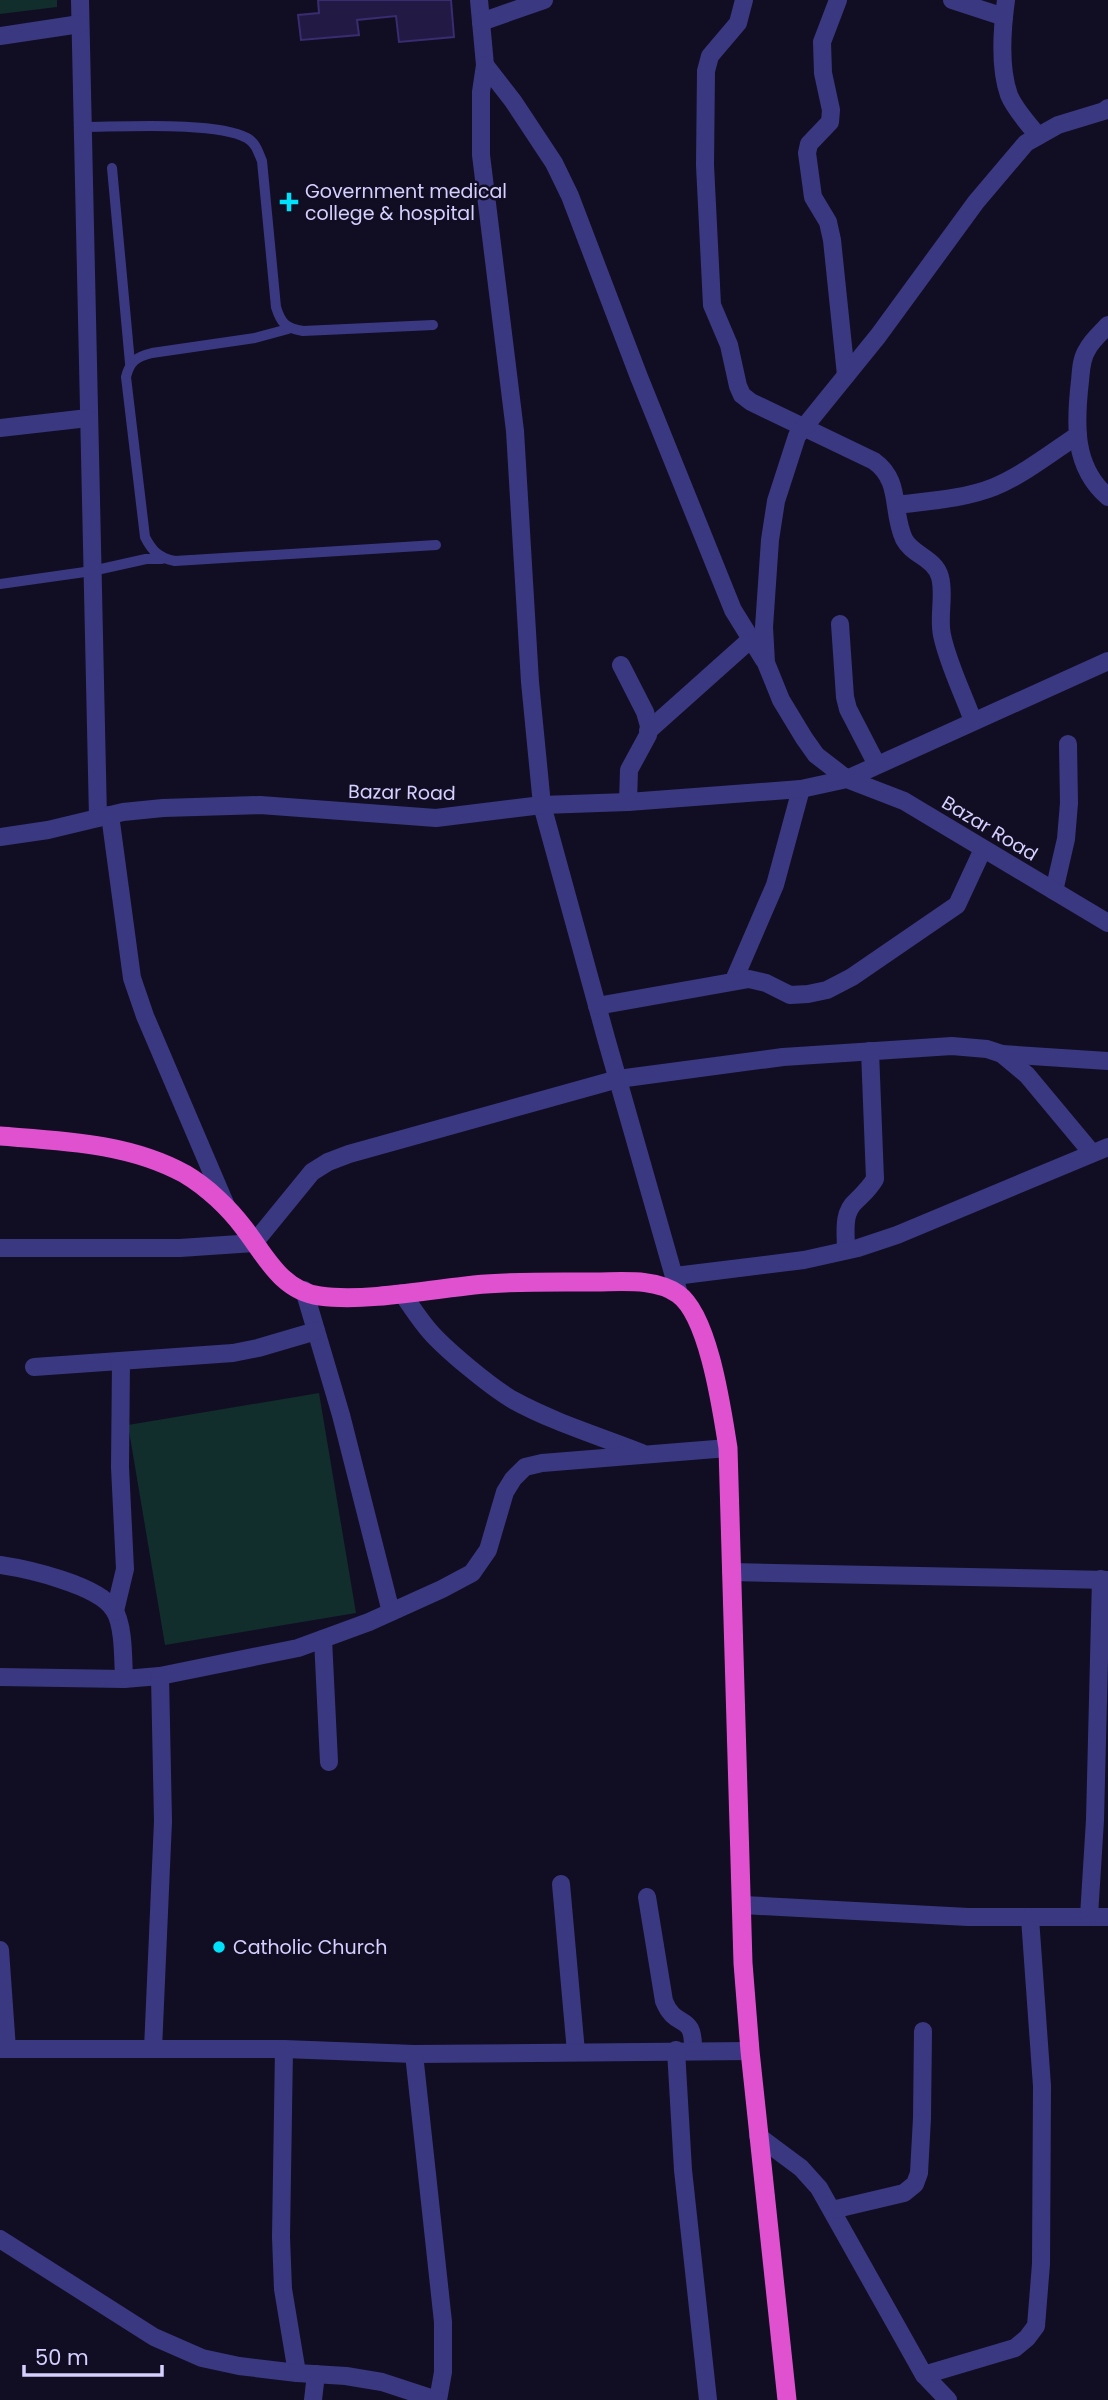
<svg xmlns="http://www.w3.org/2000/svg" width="1108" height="2400" font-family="Poppins,sans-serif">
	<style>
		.green { fill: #112d2c }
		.building { fill: #221a44; stroke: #392c70; stroke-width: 2 }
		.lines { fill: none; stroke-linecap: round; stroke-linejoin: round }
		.service { stroke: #3b3882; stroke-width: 10 }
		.minor { stroke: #3b3882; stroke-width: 18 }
		.tertiary { stroke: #3b3882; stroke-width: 18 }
		.trunk { stroke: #e051d0; stroke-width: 19 }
		.poi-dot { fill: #00e2fb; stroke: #110e23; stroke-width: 2.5 }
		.labels { text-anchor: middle; stroke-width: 5; stroke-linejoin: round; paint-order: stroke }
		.poi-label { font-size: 19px; fill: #d5d0ff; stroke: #110e23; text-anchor: start }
		.street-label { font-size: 19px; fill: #d5d0ff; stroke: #110e23 }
	</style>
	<rect width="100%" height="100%" fill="#110e23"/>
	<g class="green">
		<path d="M 0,0 L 57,0 L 57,7 L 0,14 Z"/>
		<path d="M 319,1393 L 356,1613 L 165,1645 L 128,1425 Z"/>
	</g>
	<path class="building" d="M 318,0 L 451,0 L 454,37 L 399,42 L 396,16 L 357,20 L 359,35 L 301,40 L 298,15 L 319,13 Z"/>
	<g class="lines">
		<g class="service">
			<path d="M 82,127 C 121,127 216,121 247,138 C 256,143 258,152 262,161 L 276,307 C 281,323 285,328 303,331 L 433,325"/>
			<path d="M 112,168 L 130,363"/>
			<path d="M 288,329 L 255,338 L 152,353 C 136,357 130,361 126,377 L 145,537 C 152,551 159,558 175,561 L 436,545"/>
			<path d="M 0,584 L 92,571 L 146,559 L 162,559"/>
		</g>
		<g class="minor">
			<path d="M 80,0 L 98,818"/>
			<path d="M 479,0 L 485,65 L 481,92 L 481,155 L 515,431 L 530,682 L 542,805 L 606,1038 L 679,1294"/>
			<path d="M 744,0 L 738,23 L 710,56 L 706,71 L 705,165 L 712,305 L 729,345 L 738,386 L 742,395 L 751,402 L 874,461 C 902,481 891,511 904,539 C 912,555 935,558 940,577 C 945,595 938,616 942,635 C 948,664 963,693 973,721"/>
			<path d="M 838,0 L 822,42 L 823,73 L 831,110 L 830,122 L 809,144 L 807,153 L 813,197 L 828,222 L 832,240 L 846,375"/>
			<path d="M 952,0 L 1004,17"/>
			<path d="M 1006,0 C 1002,29 999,67 1009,95 C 1015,110 1029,124 1038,136"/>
			<path d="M 481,22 L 544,0"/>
			<path d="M 0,36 L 80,24"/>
			<path d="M 485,65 L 513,101 L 554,163 L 570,196 L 639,377 L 733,610 L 764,660"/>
			<path d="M 1108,108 L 1104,111 L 1058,125 L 1026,143 L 976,202 L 878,336 L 797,436 L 776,501 L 770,540 L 764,627 L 766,663 L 781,700 L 804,738 L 816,755 L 847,779 L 1108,661"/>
			<path d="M 1108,325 C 1101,333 1092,340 1087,350 C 1081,359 1081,371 1080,381 C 1075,424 1073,467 1108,497"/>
			<path d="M 0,428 L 88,418"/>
			<path d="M 897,505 C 928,501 964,499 994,487 C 1023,475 1051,453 1078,435"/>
			<path d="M 840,624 L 845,697 L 848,709 L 877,765"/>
			<path d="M 621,665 L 645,712 L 649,726 L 648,735 L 629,770 L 628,802"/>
			<path d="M 648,731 L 751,639"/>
			<path d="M 110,815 L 132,978 L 145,1016 L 227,1208"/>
			<path d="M 1054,891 L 1066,839 L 1069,803 L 1068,744"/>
			<path d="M 734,980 L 775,885 L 801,789"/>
			<path d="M 597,1006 L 749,979 L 766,983 L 790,995 L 808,994 L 827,990 L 852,977 L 957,905 L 983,849"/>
			<path d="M 1002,1054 L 1108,1061"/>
			<path d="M 0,1248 L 180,1248 L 254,1243 L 312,1172 L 328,1162 L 349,1154 L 618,1079 L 783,1057 L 952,1046 L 987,1049 L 1002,1054 L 1027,1075 L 1092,1153"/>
			<path d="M 846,1250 C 846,1233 842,1213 856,1201 C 864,1193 869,1189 875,1179 L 870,1051"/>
			<path d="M 675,1276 L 804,1260 L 858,1248 L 897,1235 L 1108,1147"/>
			<path d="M 304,1290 L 341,1415 L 391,1612"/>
			<path d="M 402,1293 C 410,1305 418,1317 427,1328 C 443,1348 491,1387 513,1400 C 553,1422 599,1436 642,1453"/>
			<path d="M 34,1367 L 233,1353 L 258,1348 L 316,1331"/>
			<path d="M 0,1565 C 27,1569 99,1585 114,1610 C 124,1625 123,1660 124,1679"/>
			<path d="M 731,1572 L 1108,1580"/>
			<path d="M 115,1611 L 125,1569 L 120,1467 L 121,1361"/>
			<path d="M 323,1639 L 329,1762"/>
			<path d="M 0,1677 L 124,1679 L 160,1676 L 298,1648 L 369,1622 L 442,1589 L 472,1573 L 488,1550 L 505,1492 L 513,1479 L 525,1467 L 542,1463 L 728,1448"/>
			<path d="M 561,1884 L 576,2052"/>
			<path d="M 647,1897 L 664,2001 C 676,2031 694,2011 693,2050"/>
			<path d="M 743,1905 L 968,1917 L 1108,1917"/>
			<path d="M 1089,1916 L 1095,1820 L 1101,1579"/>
			<path d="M 0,1950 L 7,2049"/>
			<path d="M 0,2049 L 284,2049 L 414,2054 L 750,2051"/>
			<path d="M 153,2049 L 163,1821 L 160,1676"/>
			<path d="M 284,2049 L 281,2237 L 283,2289 L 297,2373"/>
			<path d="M 676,2050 L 683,2170 L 708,2400"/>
			<path d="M 414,2054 L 443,2322 L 443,2372 L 438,2400"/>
			<path d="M 758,2136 L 801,2168 L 819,2188 L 924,2375 L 948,2400"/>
			<path d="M 832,2210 L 904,2193 L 915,2184 L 919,2173 L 922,2118 L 923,2031"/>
			<path d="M 0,2239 L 154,2337 L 202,2358 L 239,2366 L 297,2373 L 346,2376 L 382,2382 L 437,2400"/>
			<path d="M 924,2375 L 1015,2348 L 1027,2338 L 1036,2326 L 1041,2264 L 1042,2086 L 1030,1918"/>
			<path d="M 313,2400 L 316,2374"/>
		</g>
		<path class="tertiary" d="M 0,837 L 48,830 L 123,812 L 163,808 L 260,805 L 436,818 L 542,805 L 628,802 L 801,789 L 847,779 L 904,801 L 1108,923"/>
		<path class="trunk" d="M 0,1136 C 63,1141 129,1143 185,1174 C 207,1187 229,1208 244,1228 C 265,1255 281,1291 320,1296 C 364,1302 428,1290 474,1285 C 513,1281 555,1282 595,1282 C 622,1282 655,1278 678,1294 C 709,1316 722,1411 728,1448 L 743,1963 L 750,2051 L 787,2400"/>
	</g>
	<g class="poi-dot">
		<path d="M285.5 191.5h7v7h7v7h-7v7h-7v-7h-7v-7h7z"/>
		<circle cx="219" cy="1947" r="7"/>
	</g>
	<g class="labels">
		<g class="poi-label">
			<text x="305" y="198">Government medical<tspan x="305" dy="22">college &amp; hospital</tspan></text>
			<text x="233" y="1954">Catholic Church</text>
		</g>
		<g class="street-label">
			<text transform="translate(402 792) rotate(1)" y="7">Bazar Road</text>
			<text transform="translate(990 828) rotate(31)" y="7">Bazar Road</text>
		</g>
	</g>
	<path d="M24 2365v10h138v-10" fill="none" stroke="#d5d0ff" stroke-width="3.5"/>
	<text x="35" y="2365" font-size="21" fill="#d5d0ff" stroke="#110e23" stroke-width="5" paint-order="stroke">50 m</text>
</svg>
